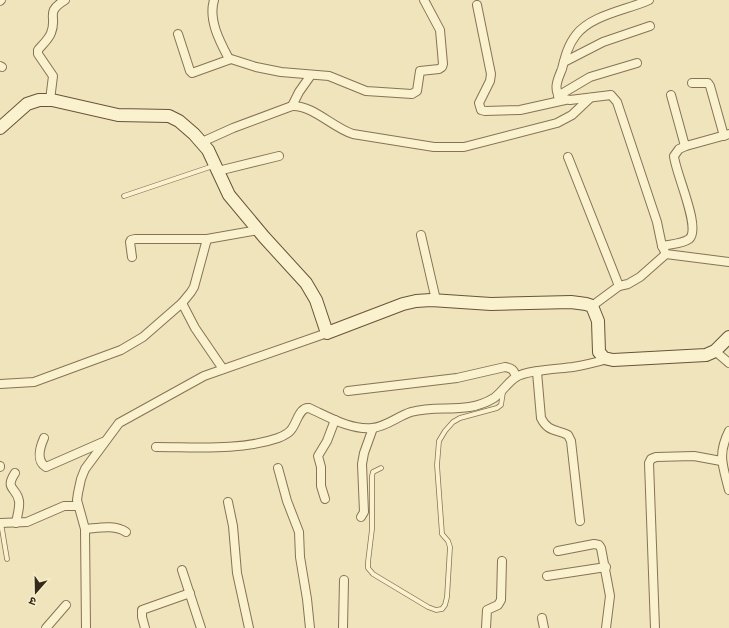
<svg xmlns="http://www.w3.org/2000/svg" width="729" height="628" font-family="'Crimson Pro','Noto Sans Devanagari',serif">
	<style>
		.lines { fill: none; stroke-linecap: round; stroke-linejoin: round }
		.lane-casing { stroke: #877354; stroke-width: 5.5 }
		.street-casing { stroke: #877354; stroke-width: 10 }
		.secondary-casing { stroke: #685438; stroke-width: 14 }
		.lane { stroke: #faf1ce; stroke-width: 4 }
		.street { stroke: #faf1ce; stroke-width: 8 }
		.secondary { stroke: #faf1ce; stroke-width: 12 }
	</style>
	<rect width="100%" height="100%" fill="#efe4bb"/>
	<g class="lines">
		<defs>
			<g id="lane">
				<path d="M 124,196 L 213,166"/>
				<path d="M 381,468 L 373,472 L 372,476 L 372,529 L 368,562 L 368,568 L 373,574 L 428,607 L 436,610 L 442,609 L 445,605 L 447,597 L 450,547 L 448,541 L 442,534 L 437,465 L 439,441 L 445,431 L 453,422 L 460,418 L 497,408 L 501,405 L 503,392"/>
				<path d="M 1,523 L 7,559"/>
			</g>
			<g id="street">
				<path d="M 214,0 C 208,20 220,42 229,59"/>
				<path d="M 649,0 C 627,10 591,15 576,35 C 568,45 565,57 562,69 C 558,79 553,88 560,98 L 570,100 L 611,95 L 617,102 L 657,222 L 662,246 L 666,254 L 729,262"/>
				<path d="M 0,1 L 1,0"/>
				<path d="M 477,5 L 491,74 L 490,81 L 479,103 L 481,110 L 485,111 L 520,110 L 565,100"/>
				<path d="M 178,34 L 190,71 L 192,73 L 231,59 L 256,67 L 281,72 L 329,76 L 366,91 L 412,94 L 417,91 L 420,71 L 439,69 L 442,67 L 443,64 L 440,30 L 424,0"/>
				<path d="M 564,62 L 603,42 L 650,26"/>
				<path d="M 0,66 L 2,67"/>
				<path d="M 692,83 L 708,83 L 710,86 L 724,136"/>
				<path d="M 671,95 L 685,146"/>
				<path d="M 558,96 L 590,77 L 637,63"/>
				<path d="M 50,100 L 53,76 L 38,54 L 38,50 C 42,45 49,39 51,33 C 58,16 44,13 65,0"/>
				<path d="M 292,106 L 299,92 L 311,75"/>
				<path d="M 202,142 L 233,128 L 292,106 C 313,105 333,128 353,134 L 434,147 L 464,147 L 557,123 L 572,115 L 590,98"/>
				<path d="M 568,157 L 619,286"/>
				<path d="M 218,171 L 279,156"/>
				<path d="M 421,235 L 436,300"/>
				<path d="M 662,246 C 671,244 682,244 689,239 C 702,229 675,172 674,156 L 679,149 L 686,146 L 729,134"/>
				<path d="M 132,257 L 130,242 L 131,240 L 135,239 L 207,239 L 258,230"/>
				<path d="M 182,303 L 195,328 L 223,369"/>
				<path d="M 592,306 L 619,286 L 628,284 L 640,277 L 666,254"/>
				<path d="M 715,351 L 729,363"/>
				<path d="M 537,372 L 541,418 C 548,432 556,429 568,435 L 571,441 L 580,521"/>
				<path d="M 0,384 L 34,382 L 121,350 L 143,337 L 182,303 L 191,292 L 194,287 L 207,239"/>
				<path d="M 348,391 L 457,378 L 505,367 C 512,368 514,370 516,377"/>
				<path d="M 729,431 C 717,455 723,466 729,490"/>
				<path d="M 44,438 C 40,447 36,461 46,467 L 103,442"/>
				<path d="M 156,447 C 195,447 241,451 278,438 C 283,436 288,434 291,430 C 297,423 299,407 309,408 C 329,417 350,430 372,428 C 386,427 398,416 411,412 C 440,404 466,415 494,398 C 502,392 508,382 516,377 C 528,370 558,369 573,367 C 585,365 597,362 608,359"/>
				<path d="M 0,467 L 0,466"/>
				<path d="M 278,468 L 287,501 L 299,532 L 300,557 L 307,599 L 310,628"/>
				<path d="M 15,473 C 4,490 17,487 19,501 C 20,508 17,516 16,523"/>
				<path d="M 325,499 L 321,486 L 321,467 L 318,456 L 327,441 L 335,420"/>
				<path d="M 228,502 L 233,526 L 237,573 L 249,628"/>
				<path d="M 361,517 L 364,512 L 362,464 L 364,453 L 373,428"/>
				<path d="M 0,523 L 27,522 L 64,506 L 78,506"/>
				<path d="M 85,529 C 98,528 115,524 126,532"/>
				<path d="M 558,551 L 594,544 L 599,545 L 601,548 L 610,596 L 606,628"/>
				<path d="M 182,570 L 201,628"/>
				<path d="M 547,576 L 606,567"/>
				<path d="M 542,618 L 544,628"/>
				<path d="M 46,628 L 66,605"/>
				<path d="M 86,628 L 85,529 L 77,500 L 78,493 L 81,479 L 85,469 L 119,423 L 204,376 L 327,333"/>
				<path d="M 145,628 L 142,617 L 142,610 L 190,593"/>
				<path d="M 343,628 L 344,580"/>
				<path d="M 486,628 L 487,610 L 498,605 L 501,600 L 502,561"/>
				<path d="M 655,628 L 649,463 L 651,459 L 656,457 L 694,456 L 721,461"/>
			</g>
			<path id="secondary" d="M 0,128 L 27,104 L 39,100 L 52,100 L 118,115 L 169,116 L 179,121 L 194,134 L 208,150 L 229,195 L 264,237 L 306,283 L 316,300 L 327,333 L 403,304 L 416,301 L 431,300 L 491,304 L 571,302 L 586,304 L 592,306 L 598,321 L 599,352 L 604,358 L 613,360 L 706,355 L 715,351 L 729,337"/>
		</defs>
		<use href="#lane" class="lane-casing"/>
		<use href="#street" class="street-casing"/>
		<use href="#secondary" class="secondary-casing"/>
		<use href="#lane" class="lane"/>
		<use href="#street" class="street"/>
		<use href="#secondary" class="secondary"/>
	</g>
	<g transform="translate(36 592) rotate(200)" stroke="#f6eecb" stroke-width="3" paint-order="stroke">
	<path d="M0-3L7 15L0 10L-7 15Z" fill="#35291a"/>
	<text y="-6" font-size="11" font-weight="bold" text-anchor="middle" fill="#35291a">उ</text>
	</g>
</svg>
